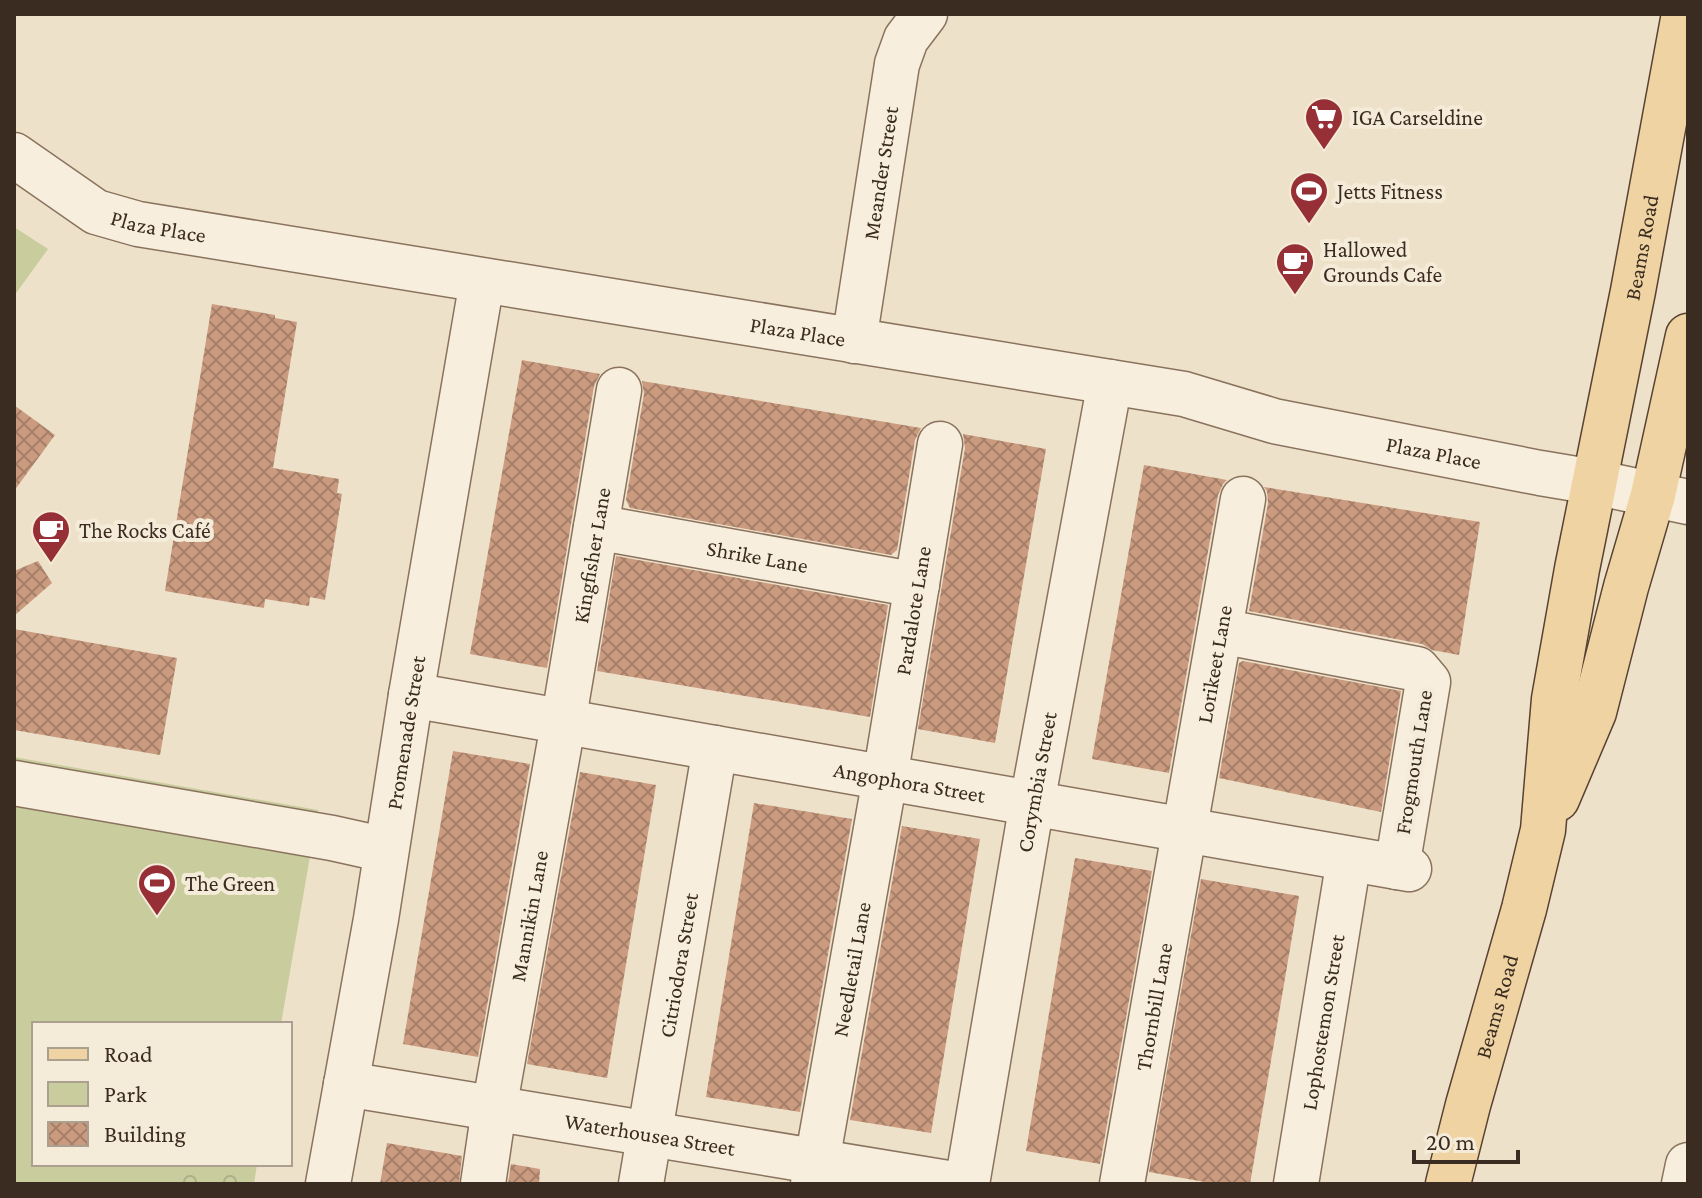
<svg xmlns="http://www.w3.org/2000/svg" width="1702" height="1198" font-family="'Crimson Pro',serif">
	<style>
		.green { fill: #c9cc9d }
		.forest { fill: url(#forest-crowns) }
		.building { fill: url(#building-cross-hatch) }
		.lines { fill: none; stroke-linecap: round; stroke-linejoin: round }
		.minor-casing { stroke: #8a735e; stroke-width: 47 }
		.major-casing { stroke: #584232; stroke-width: 47 }
		.minor { stroke: #f8eedd; stroke-width: 44 }
		.major { stroke: #efd3a3; stroke-width: 44 }
		.labels { text-anchor: middle; stroke-width: 8; stroke-linejoin: round; paint-order: stroke }
		.poi-label { font-size: 22px; fill: #3b2c21; stroke: #f5ebd9; text-anchor: start }
		.street-label { font-size: 22px; fill: #3b2c21; stroke: #f5ebd9 }
	</style>
	<defs>
		<pattern id="forest-crowns" width="20" height="18" patternUnits="userSpaceOnUse" patternTransform="scale(2)"><rect width="20" height="18" fill="#c9cc9d"/><path d="M2 6a3 3 0 1 1 6 0M12 15a3 3 0 1 1 6 0" fill="none" stroke="#aeaf87"/></pattern>
		<pattern id="building-cross-hatch" width="8" height="8" patternUnits="userSpaceOnUse" patternTransform="scale(2)"><rect width="8" height="8" fill="#cb9b80"/><path d="M0 0l8 8M0 8l8-8" fill="none" stroke="#a67f68"/></pattern>
	</defs>
	<rect width="100%" height="100%" fill="#eee1c9"/>
	<g class="green">
		<path d="M 14,227 L 48,249 L 14,296 Z"/>
		<path d="M 14,757 L 318,810 L 281,1024 L 34,1024 L 34,1164 L 257,1164 L 254,1184 L 14,1184 Z"/>
	</g>
	<path class="forest" d="M 192,1164 L 243,1164 L 242,1184 L 157,1184 L 174,1168 Z"/>
	<g class="building">
		<path d="M 212,304 L 275,315 L 275,318 L 297,322 L 273,468 L 339,479 L 337,493 L 342,494 L 325,600 L 310,597 L 309,606 L 265,599 L 264,608 L 165,591 Z"/>
		<path d="M 522,360 L 600,374 L 594,386 L 547,668 L 470,654 Z"/>
		<path d="M 642,381 L 921,428 L 915,440 L 897,550 L 891,555 L 630,508 L 626,500 L 644,394 Z"/>
		<path d="M 14,405 L 55,435 L 14,491 Z"/>
		<path d="M 963,434 L 1046,449 L 995,743 L 918,729 L 965,448 Z"/>
		<path d="M 1144,465 L 1227,480 L 1223,484 L 1218,495 L 1169,773 L 1092,759 Z"/>
		<path d="M 1264,487 L 1480,522 L 1459,655 L 1432,650 L 1422,644 L 1249,611 L 1268,503 L 1267,491 Z"/>
		<path d="M 616,556 L 888,605 L 870,717 L 597,671 Z"/>
		<path d="M 38,561 L 52,583 L 14,616 L 14,571 Z"/>
		<path d="M 14,629 L 177,658 L 160,755 L 14,730 Z"/>
		<path d="M 1243,661 L 1401,691 L 1381,812 L 1219,778 L 1239,663 Z"/>
		<path d="M 453,751 L 530,764 L 478,1057 L 403,1044 Z"/>
		<path d="M 580,772 L 656,785 L 607,1078 L 527,1064 Z"/>
		<path d="M 754,803 L 852,819 L 800,1112 L 706,1097 Z"/>
		<path d="M 902,826 L 980,839 L 931,1133 L 850,1120 Z"/>
		<path d="M 1075,858 L 1152,871 L 1100,1164 L 1026,1151 Z"/>
		<path d="M 1201,879 L 1299,896 L 1250,1184 L 1216,1184 L 1149,1172 Z"/>
		<path d="M 387,1143 L 462,1156 L 459,1184 L 380,1184 Z"/>
		<path d="M 511,1164 L 540,1169 L 539,1184 L 508,1184 Z"/>
	</g>
	<g class="lines">
		<defs>
			<g id="minor">
				<path id="s1" d="M 14,155 L 96,212 L 138,224 L 1184,394 L 1274,421 L 1540,473 L 1594,482 L 1688,502"/>
				<path id="s2" d="M 854,341 L 897,64 L 906,39 L 925,14"/>
				<path id="s3" d="M 596,527 L 917,585"/>
				<path d="M 1220,631 L 1417,669 L 1428,682 L 1397,867"/>
				<path id="s4" d="M 411,695 L 1409,869"/>
				<path d="M 14,783 L 332,838 L 386,850"/>
				<path id="s5" d="M 346,1084 L 954,1184"/>
				<path id="s6" d="M 328,1184 L 376,919 L 411,695 L 482,281"/>
				<path id="s7" d="M 483,1184 L 494,1109 L 559,747 L 619,390"/>
				<path id="s8" d="M 641,1184 L 715,748"/>
				<path id="s9" d="M 813,1184 L 885,778 L 940,444"/>
				<path id="s10" d="M 967,1184 L 1032,803 L 1110,382"/>
				<path id="s11" d="M 1122,1184 L 1243,499"/>
				<path id="s12" d="M 1296,1184 L 1349,859"/>
				<path d="M 1684,1184 L 1688,1165"/>
			</g>
			<g id="major">
				<path d="M 1557,799 L 1594,712 L 1626,587 L 1653,495 L 1688,336"/>
				<path id="s13" d="M 1448,1184 L 1468,1105 L 1524,909 L 1543,830 L 1554,699 L 1577,569 L 1633,291 L 1684,14"/>
			</g>
		</defs>
		<use href="#minor" class="minor-casing"/>
		<use href="#major" class="major-casing"/>
		<use href="#minor" class="minor"/>
		<use href="#major" class="major"/>
	</g>
	<defs>
		<symbol id="supermarket-pin" viewBox="-11 -11 22 30"><path d="M0 17L-7.5 6A9.5 9.5 0 1 1 7.5 6Z" fill="#973036" stroke="#f5ebd9"/><path d="M-6-5.5h2.5l.6 2H6L4.5 2H-2.5L-4.4-4H-6ZM-1.5 3.2a1.3 1.3 0 1 0 .1 0ZM3 3.2a1.3 1.3 0 1 0 .1 0Z" fill="#fff"/></symbol>
		<symbol id="stadium-pin" viewBox="-11 -11 22 30"><path d="M0 17L-7.5 6A9.5 9.5 0 1 1 7.5 6Z" fill="#973036" stroke="#f5ebd9"/><path d="M0-5a6.5 5 0 1 0 0 10a6.5 5 0 1 0 0-10ZM-3.5-1.8h7v3.6h-7Z" fill="#fff"/></symbol>
		<symbol id="cafe-pin" viewBox="-11 -11 22 30"><path d="M0 17L-7.5 6A9.5 9.5 0 1 1 7.5 6Z" fill="#973036" stroke="#f5ebd9"/><path d="M-5.5-4.5H6V0H3Q3 3.5 0 3.5H-2.5Q-5.5 3.5-5.5 0ZM3-3.2v2h1.7v-2ZM-6 4.5H4V6H-6Z" fill="#fff"/></symbol>
	</defs>
	<g fill-rule="evenodd">
		<use href="#supermarket-pin" x="1302" y="95" width="44" height="60"/>
		<use href="#stadium-pin" x="1287" y="169" width="44" height="60"/>
		<use href="#cafe-pin" x="1273" y="240" width="44" height="60"/>
		<use href="#cafe-pin" x="29" y="508" width="44" height="60"/>
		<use href="#stadium-pin" x="135" y="861" width="44" height="60"/>
	</g>
	<g class="labels">
		<g class="poi-label">
			<text x="1352" y="125">IGA Carseldine</text>
			<text x="1337" y="199">Jetts Fitness</text>
			<text x="1323" y="257">Hallowed<tspan x="1323" dy="25">Grounds Cafe</tspan></text>
			<text x="79" y="538">The Rocks Café</text>
			<text x="185" y="891">The Green</text>
		</g>
		<g class="street-label">
			<text dy="8" stroke="none"><textPath href="#s2" startOffset="170">Meander Street</textPath></text>
			<text dy="8" stroke="none"><textPath href="#s1" startOffset="164">Plaza Place</textPath></text>
			<text dy="8" stroke="none"><textPath href="#s13" startOffset="958">Beams Road</textPath></text>
			<text dy="8" stroke="none"><textPath href="#s1" startOffset="812">Plaza Place</textPath></text>
			<text dy="8" stroke="none"><textPath href="#s1" startOffset="1460">Plaza Place</textPath></text>
			<text dy="8" stroke="none"><textPath href="#s7" startOffset="638">Kingfisher Lane</textPath></text>
			<text dy="8" stroke="none"><textPath href="#s3" startOffset="164">Shrike Lane</textPath></text>
			<text dy="8" stroke="none"><textPath href="#s9" startOffset="582">Pardalote Lane</textPath></text>
			<text dy="8" stroke="none"><textPath href="#s11" startOffset="528">Lorikeet Lane</textPath></text>
			<text dy="8" stroke="none"><textPath href="#s6" startOffset="458">Promenade Street</textPath></text>
			<text transform="translate(1413 762) rotate(-81)" y="8">Frogmouth Lane</text>
			<text dy="8" stroke="none"><textPath href="#s4" startOffset="506">Angophora Street</textPath></text>
			<text dy="8" stroke="none"><textPath href="#s10" startOffset="408">Corymbia Street</textPath></text>
			<text dy="8" stroke="none"><textPath href="#s7" startOffset="272">Mannikin Lane</textPath></text>
			<text dy="8" stroke="none"><textPath href="#s8" startOffset="222">Citriodora Street</textPath></text>
			<text dy="8" stroke="none"><textPath href="#s9" startOffset="218">Needletail Lane</textPath></text>
			<text dy="8" stroke="none"><textPath href="#s11" startOffset="180">Thornbill Lane</textPath></text>
			<text dy="8" stroke="none"><textPath href="#s13" startOffset="184">Beams Road</textPath></text>
			<text dy="8" stroke="none"><textPath href="#s12" startOffset="164">Lophostemon Street</textPath></text>
			<text dy="8" stroke="none"><textPath href="#s5" startOffset="308">Waterhousea Street</textPath></text>
		</g>
	</g>
	<rect width="1702" height="1198" fill="none" stroke="#3b2c21" stroke-width="32"/>
	<rect x="32" y="1022" width="260" height="144" fill="#f5ebd9" stroke="#ab9f8f" stroke-width="2"/>
	<rect x="48" y="1048" width="40" height="12" fill="#efd3a3" stroke="#ab9f8f" stroke-width="2"/>
	<text x="104" y="1062" font-size="24" fill="#3b2c21">Road</text>
	<rect x="48" y="1082" width="40" height="24" fill="#c9cc9d" stroke="#ab9f8f" stroke-width="2"/>
	<text x="104" y="1102" font-size="24" fill="#3b2c21">Park</text>
	<rect x="48" y="1122" width="40" height="24" fill="url(#building-cross-hatch)" stroke="#ab9f8f" stroke-width="2"/>
	<text x="104" y="1142" font-size="24" fill="#3b2c21">Building</text>
	<path d="M1414 1150v12h104v-12" fill="none" stroke="#3b2c21" stroke-width="4"/>
	<text x="1426" y="1150" font-size="24" fill="#3b2c21" stroke="#f5ebd9" stroke-width="6" paint-order="stroke">20 m</text>
</svg>
